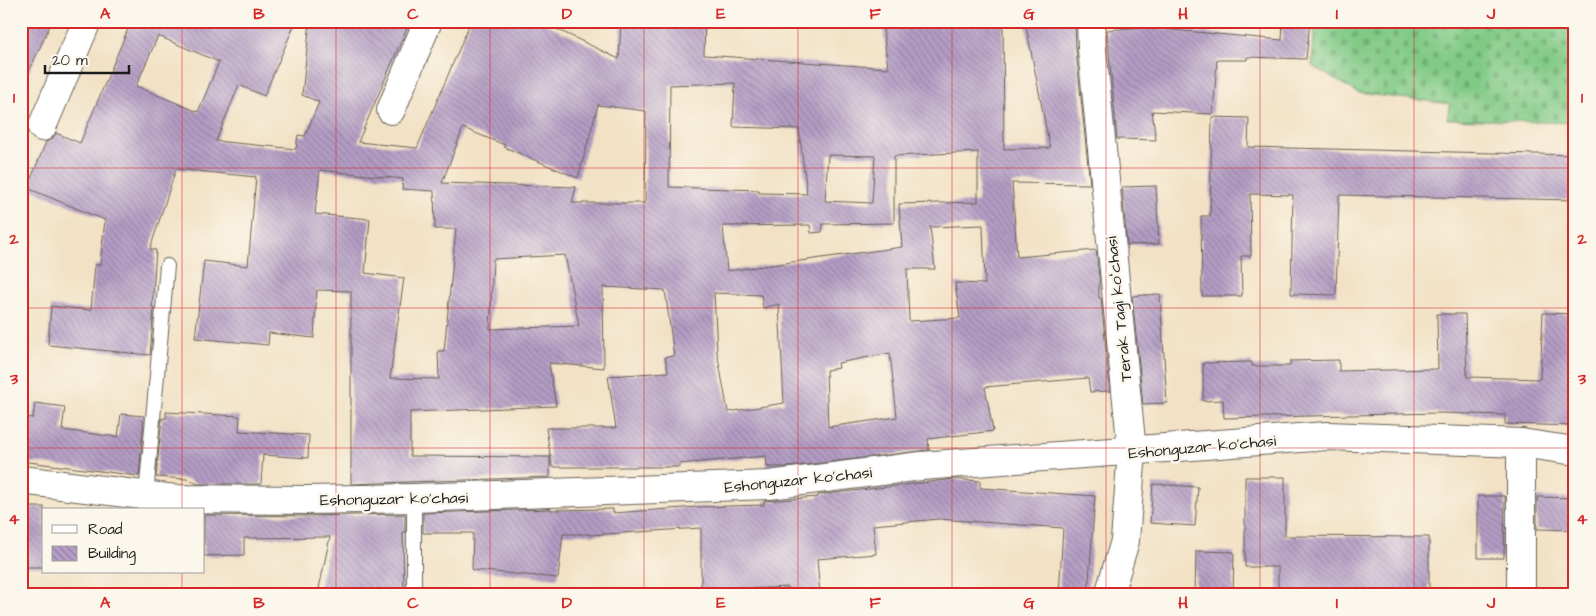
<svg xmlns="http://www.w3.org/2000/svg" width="1596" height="616" font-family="'Architects Daughter',sans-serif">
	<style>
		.cemetery { fill: url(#cemetery-stones); stroke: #4e7351 }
		.building { fill: url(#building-back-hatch); fill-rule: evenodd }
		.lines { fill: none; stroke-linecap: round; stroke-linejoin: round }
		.lane-casing { stroke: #676157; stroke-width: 16 }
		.street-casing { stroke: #676157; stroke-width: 30 }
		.secondary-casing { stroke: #676157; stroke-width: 30 }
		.lane { stroke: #fff; stroke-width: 14 }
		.street { stroke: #fff; stroke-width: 28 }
		.secondary { stroke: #fff; stroke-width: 28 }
		.grid { fill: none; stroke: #d62828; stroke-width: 1; stroke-opacity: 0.55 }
		.labels { text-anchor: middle; stroke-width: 5; stroke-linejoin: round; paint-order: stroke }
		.street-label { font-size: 16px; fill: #1c1c1c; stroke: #fbf7ec }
		.neatline { fill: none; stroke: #d62828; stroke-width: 2 }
		.grid-label { font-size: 16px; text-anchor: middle; font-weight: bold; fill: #d62828 }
	</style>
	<defs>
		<pattern id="cemetery-stones" width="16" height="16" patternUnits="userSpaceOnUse" patternTransform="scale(1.25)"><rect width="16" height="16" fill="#81ca86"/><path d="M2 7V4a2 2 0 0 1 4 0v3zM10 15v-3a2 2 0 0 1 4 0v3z" fill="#6fad73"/></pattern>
		<pattern id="building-back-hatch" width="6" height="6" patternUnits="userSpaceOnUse" patternTransform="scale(1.25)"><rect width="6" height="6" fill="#b49dc5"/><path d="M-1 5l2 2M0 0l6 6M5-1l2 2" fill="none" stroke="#927f9f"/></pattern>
	</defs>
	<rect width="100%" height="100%" fill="#fbf7ec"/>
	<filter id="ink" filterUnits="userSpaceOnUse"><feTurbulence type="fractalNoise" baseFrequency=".02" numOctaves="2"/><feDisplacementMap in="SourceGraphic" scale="10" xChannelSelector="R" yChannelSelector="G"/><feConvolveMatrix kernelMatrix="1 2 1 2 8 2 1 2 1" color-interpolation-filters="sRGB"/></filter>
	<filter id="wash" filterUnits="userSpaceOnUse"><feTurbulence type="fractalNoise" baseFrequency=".0096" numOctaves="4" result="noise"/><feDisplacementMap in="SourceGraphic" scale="20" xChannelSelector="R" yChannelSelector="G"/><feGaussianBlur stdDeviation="1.12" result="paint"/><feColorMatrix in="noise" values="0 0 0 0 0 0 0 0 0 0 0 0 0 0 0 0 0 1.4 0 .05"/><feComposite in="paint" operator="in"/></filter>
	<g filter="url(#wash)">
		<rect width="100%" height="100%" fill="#f2e1c4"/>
		<path class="cemetery" d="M 1315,21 L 1575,21 L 1575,123 L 1447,119 L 1450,104 L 1358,93 L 1312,66 Z"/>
		<g id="blocks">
			<g class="building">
				<path d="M 21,21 L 52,21 L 21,89 Z"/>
				<path d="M 124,21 L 296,21 L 264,96 L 239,85 L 216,141 L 296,149 L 298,135 L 305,136 L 319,102 L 302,95 L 310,21 L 410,21 L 358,142 L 417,148 L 471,21 L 540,21 L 619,59 L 621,21 L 705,21 L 704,55 L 888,68 L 882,21 L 1003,21 L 1004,149 L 1050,148 L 1025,21 L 1075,21 L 1076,51 L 1090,184 L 1012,183 L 1017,257 L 1096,250 L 1099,277 L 1099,298 L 1101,298 L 1110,391 L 1090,392 L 1088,378 L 985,387 L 993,431 L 928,439 L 929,450 L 789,467 L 767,467 L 766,456 L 679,464 L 679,467 L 552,467 L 546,428 L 616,428 L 608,376 L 668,372 L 665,357 L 674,356 L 665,290 L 603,287 L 604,368 L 549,363 L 556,406 L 410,412 L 410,456 L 550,457 L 550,477 L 351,484 L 351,291 L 317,290 L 314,338 L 269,333 L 268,345 L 195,338 L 204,261 L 248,266 L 256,177 L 176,169 L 150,249 L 156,250 L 152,307 L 154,307 L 150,355 L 48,345 L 51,306 L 91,310 L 95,265 L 100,265 L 105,220 L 27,188 L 46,142 L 52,139 L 56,133 L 80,143 L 130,24 ZM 158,36 L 219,62 L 198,112 L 136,86 ZM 735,83 L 733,127 L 799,129 L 807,194 L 759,193 L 759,190 L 669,187 L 670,85 ZM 598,105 L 646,111 L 645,203 L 572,203 L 576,187 L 442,183 L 463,128 L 505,145 L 504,147 L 578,178 ZM 978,152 L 978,202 L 899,204 L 902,247 L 727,271 L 723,226 L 810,225 L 811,233 L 822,232 L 823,224 L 894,223 L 894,156 ZM 828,155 L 875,156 L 872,203 L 825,201 ZM 320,170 L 403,179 L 402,189 L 434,191 L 435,229 L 456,229 L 444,351 L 438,351 L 439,379 L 390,378 L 404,278 L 365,273 L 370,219 L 315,214 ZM 983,225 L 985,284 L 955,283 L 960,318 L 909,321 L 907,269 L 935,269 L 930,227 ZM 565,255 L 579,326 L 490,329 L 493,259 ZM 714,293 L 761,295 L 763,308 L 779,304 L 784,403 L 728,412 L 717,352 ZM 890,353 L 897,417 L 828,427 L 826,370 L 839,368 L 838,363 Z"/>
				<path d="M 1283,21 L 1310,21 L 1306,59 L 1247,57 L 1247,60 L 1217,60 L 1213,114 L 1152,111 L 1156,140 L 1117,139 L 1107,30 L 1141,27 L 1282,40 Z"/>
				<path d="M 1212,117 L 1249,118 L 1248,147 L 1575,155 L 1575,200 L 1339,195 L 1336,295 L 1291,294 L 1293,195 L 1250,194 L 1251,256 L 1241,256 L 1242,296 L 1202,296 L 1201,216 L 1210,216 Z"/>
				<path d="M 1156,186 L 1159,244 L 1127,245 L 1122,187 Z"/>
				<path d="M 1160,294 L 1167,403 L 1143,404 L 1132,296 Z"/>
				<path d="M 1543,313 L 1575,314 L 1575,426 L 1505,424 L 1505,415 L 1439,413 L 1224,418 L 1223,400 L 1203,401 L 1203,363 L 1252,362 L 1252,366 L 1290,366 L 1290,361 L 1339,360 L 1339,371 L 1438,369 L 1437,314 L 1465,314 L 1467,377 L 1540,379 Z"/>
				<path d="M 35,403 L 65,407 L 62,430 L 118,437 L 121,414 L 144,416 L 139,476 L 21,461 L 21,417 L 33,418 Z"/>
				<path d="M 166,412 L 240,416 L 239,431 L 309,435 L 308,458 L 263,455 L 261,484 L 198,484 L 187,479 L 156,477 L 162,418 L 166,419 Z"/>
				<path d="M 1245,477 L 1285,477 L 1285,536 L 1429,537 L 1429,594 L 1278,593 L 1278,567 L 1245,567 Z"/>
				<path d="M 955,479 L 980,481 L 980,488 L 1095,496 L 1088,595 L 1059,595 L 1063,528 L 939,519 L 873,525 L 876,554 L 817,559 L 820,595 L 789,595 L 788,587 L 701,591 L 701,528 L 590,535 L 590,534 L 563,534 L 558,578 L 472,570 L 473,533 L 423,533 L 423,513 L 551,509 L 551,510 L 613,509 L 613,513 L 697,507 L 764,505 L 764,501 L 818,497 L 818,495 Z"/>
				<path d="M 1153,484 L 1198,487 L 1195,526 L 1150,523 Z"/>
				<path d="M 1478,496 L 1505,496 L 1504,558 L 1478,558 Z"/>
				<path d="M 1537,497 L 1575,498 L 1575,530 L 1537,529 Z"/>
				<rect x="21" y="507" width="23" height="60"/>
				<path d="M 405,514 L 405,533 L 403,533 L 404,595 L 331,595 L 318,593 L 330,537 L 244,538 L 244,555 L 204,556 L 204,515 L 307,516 Z"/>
				<path d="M 1196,551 L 1234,552 L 1233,595 L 1195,595 Z"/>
			</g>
		</g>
	</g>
	<g filter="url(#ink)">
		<use href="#blocks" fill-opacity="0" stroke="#676157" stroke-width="1"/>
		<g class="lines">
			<defs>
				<g id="lane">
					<path d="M 146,495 L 167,266"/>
					<path d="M 414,498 L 414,595"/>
				</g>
				<g id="street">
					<path d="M 1091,21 L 1092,49 L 1132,451 L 1125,541 L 1109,595"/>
					<path d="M 391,110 L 428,21"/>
					<path d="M 42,127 L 87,21"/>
					<path d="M 1521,595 L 1521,443"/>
				</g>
				<path id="secondary" d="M 21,480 L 175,499 L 307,500 L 414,498 L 769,485 L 921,466 L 1327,436 L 1521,443 L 1575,451"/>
			</defs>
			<use href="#lane" class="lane-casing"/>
			<use href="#street" class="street-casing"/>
			<use href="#secondary" class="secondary-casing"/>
			<use href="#lane" class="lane"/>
			<use href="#street" class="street"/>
			<use href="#secondary" class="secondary"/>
		</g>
	</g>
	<path class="grid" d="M 182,21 L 182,510M 336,21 L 336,595M 490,21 L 490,595M 644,21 L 644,595M 798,21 L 798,595M 952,21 L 952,595M 1106,21 L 1106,595M 1260,21 L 1260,595M 1414,21 L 1414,595M 21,168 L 1575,168M 21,308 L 1575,308M 21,448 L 1575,448M 182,572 L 182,595"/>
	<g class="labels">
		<g class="street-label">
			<text transform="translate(1118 309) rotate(-96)" y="6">Terak Tagi koʻchasi</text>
			<text transform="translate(1202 446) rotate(-5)" y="6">Eshonguzar ko'chasi</text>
			<text transform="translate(798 479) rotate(-6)" y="6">Eshonguzar ko'chasi</text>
			<text transform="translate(394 498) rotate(-1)" y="6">Eshonguzar ko'chasi</text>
		</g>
	</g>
	<rect width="1596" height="616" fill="none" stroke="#fbf7ec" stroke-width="55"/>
	<rect x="42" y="508" width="162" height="65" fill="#fbf7ec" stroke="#a29f99"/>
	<rect x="52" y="525" width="25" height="8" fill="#ffffff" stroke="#a29f99"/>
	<text x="88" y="534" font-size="15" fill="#1c1c1c">Road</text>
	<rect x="52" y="546" width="25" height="15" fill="url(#building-back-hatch)" stroke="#a29f99"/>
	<text x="88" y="558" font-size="15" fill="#1c1c1c">Building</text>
	<path d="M45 65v8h84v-8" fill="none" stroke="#1c1c1c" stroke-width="2.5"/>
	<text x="52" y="65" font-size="15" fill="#1c1c1c" stroke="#fbf7ec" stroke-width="4" paint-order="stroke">20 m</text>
	<rect x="28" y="28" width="1540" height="560" class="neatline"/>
	<g class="grid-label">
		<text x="105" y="19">A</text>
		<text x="259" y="19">B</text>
		<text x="413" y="19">C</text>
		<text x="567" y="19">D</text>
		<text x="721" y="19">E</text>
		<text x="875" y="19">F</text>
		<text x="1029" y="19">G</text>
		<text x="1183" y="19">H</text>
		<text x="1337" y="19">I</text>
		<text x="1491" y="19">J</text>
		<text x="14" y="103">1</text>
		<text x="1582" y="103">1</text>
		<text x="14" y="244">2</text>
		<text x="1582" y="244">2</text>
		<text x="14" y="384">3</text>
		<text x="1582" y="384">3</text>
		<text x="14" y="524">4</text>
		<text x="1582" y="524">4</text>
		<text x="105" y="608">A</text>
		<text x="259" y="608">B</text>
		<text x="413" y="608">C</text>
		<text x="567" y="608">D</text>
		<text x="721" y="608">E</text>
		<text x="875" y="608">F</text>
		<text x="1029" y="608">G</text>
		<text x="1183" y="608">H</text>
		<text x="1337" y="608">I</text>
		<text x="1491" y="608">J</text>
	</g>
</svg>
